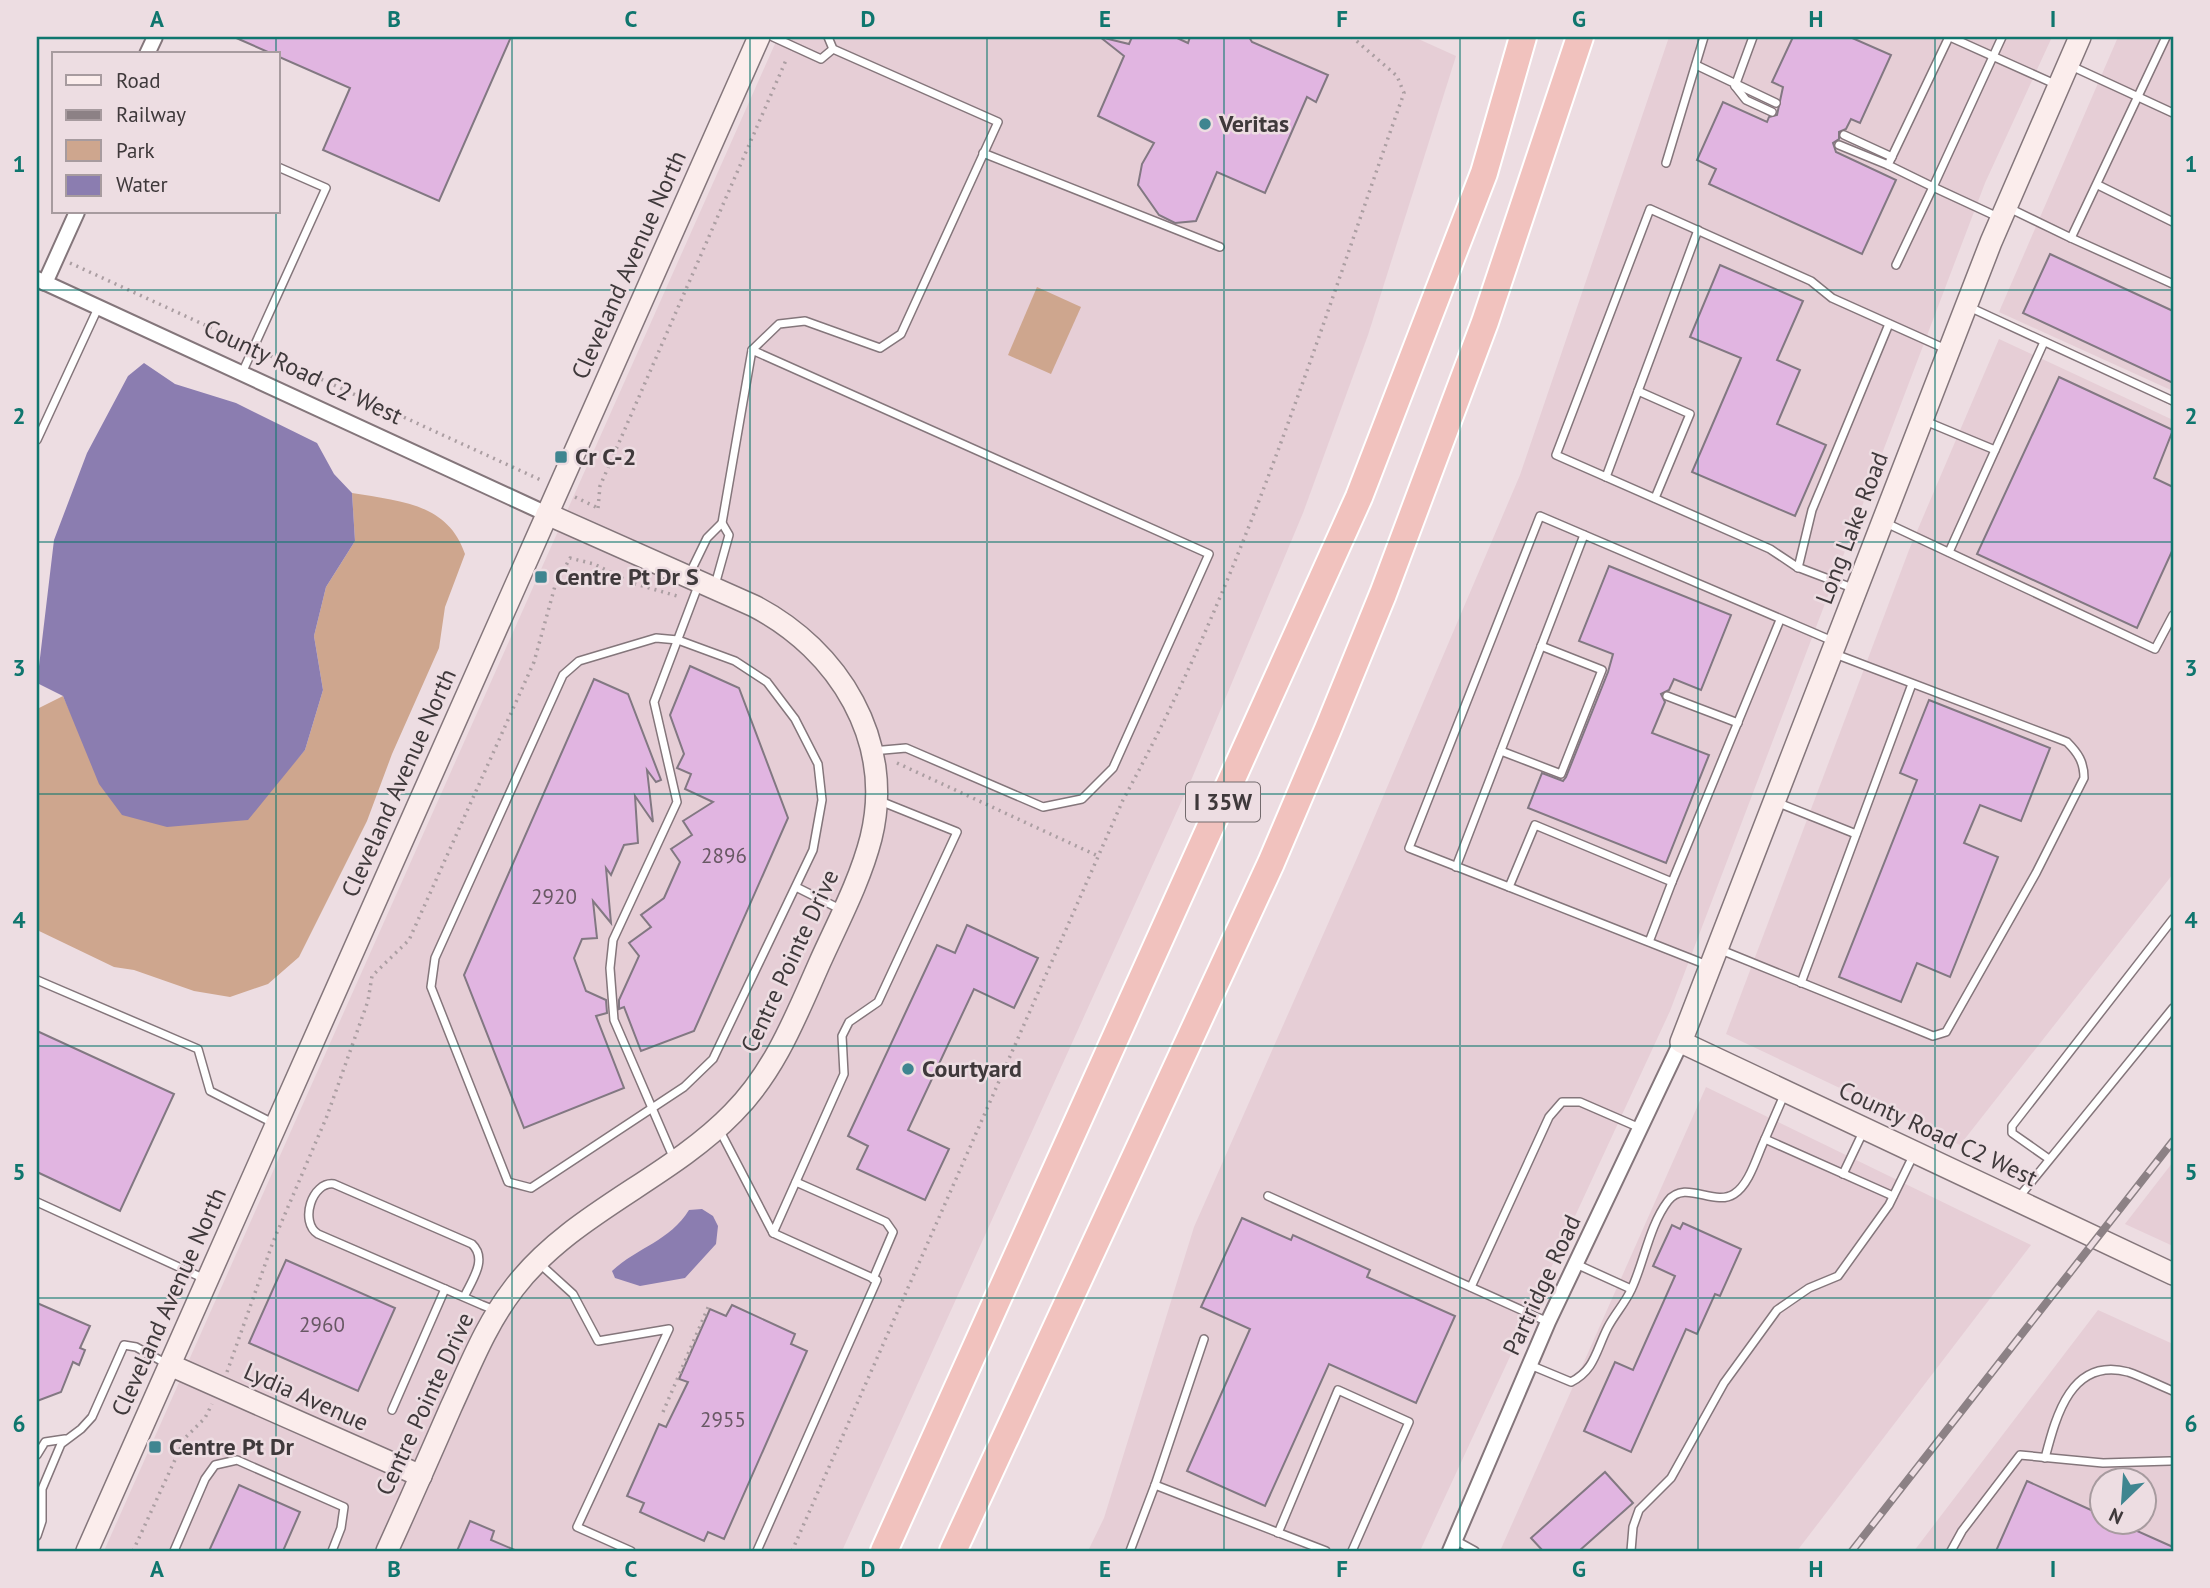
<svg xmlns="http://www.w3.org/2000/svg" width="2210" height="1588" font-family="'PT Sans',sans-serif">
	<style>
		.built { fill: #e6ced6; fill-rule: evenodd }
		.green { fill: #cea68e }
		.water { fill: #8b7db0 }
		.building { fill: #e1b5e1; stroke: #827882; stroke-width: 2 }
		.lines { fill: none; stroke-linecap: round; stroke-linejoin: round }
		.lane-casing { stroke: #84767b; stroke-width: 10 }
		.street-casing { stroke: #84767b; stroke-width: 18 }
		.secondary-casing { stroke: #84767b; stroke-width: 24 }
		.highway-casing { stroke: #fff; stroke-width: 30 }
		.path { stroke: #ab9ea2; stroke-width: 3.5; stroke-dasharray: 2 5; stroke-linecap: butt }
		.lane { stroke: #fff; stroke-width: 7 }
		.street { stroke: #fff; stroke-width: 14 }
		.secondary { stroke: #fbedec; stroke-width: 21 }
		.highway { stroke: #f1c2be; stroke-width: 26 }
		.rail-casing { stroke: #8c8185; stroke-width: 8 }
		.rail { stroke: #eddde2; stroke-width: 5; stroke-dasharray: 16; stroke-linecap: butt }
		.grid { fill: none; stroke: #0f766e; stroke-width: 2; stroke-opacity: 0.55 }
		.poi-dot { fill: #3f8590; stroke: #eddde2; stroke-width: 2.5 }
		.labels { text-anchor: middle; stroke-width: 5; stroke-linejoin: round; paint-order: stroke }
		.number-label { font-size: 21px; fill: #685864 }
		.shield { fill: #eddde2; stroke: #736a6d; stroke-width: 2 }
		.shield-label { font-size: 23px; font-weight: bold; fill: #3f393b }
		.poi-label { font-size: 24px; font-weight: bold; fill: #3f393b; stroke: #eddde2; text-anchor: start }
		.street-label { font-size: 24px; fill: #3f393b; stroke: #eddde2 }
		.neatline { fill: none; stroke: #0f766e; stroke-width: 2.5 }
		.grid-label { font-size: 23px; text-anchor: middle; font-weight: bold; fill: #0f766e }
	</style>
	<rect width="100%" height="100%" fill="#eddde2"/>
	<g class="built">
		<path d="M 778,37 L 1414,37 L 1456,56 L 1368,335 L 1303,513 L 1192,778 L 842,1551 L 104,1551 Z"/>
		<path d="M 1669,37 L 2052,37 L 1985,183 L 1670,1011 L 1420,1551 L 1088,1551 L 1104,1518 L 1194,1227 L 1357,858 L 1520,475 Z"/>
		<path d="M 2118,37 L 2173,37 L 2173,391 L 1999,312 Z"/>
		<path d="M 1999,339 L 2173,420 L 2173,874 L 1960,1145 L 1726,1034 L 1909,550 Z"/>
		<path d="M 1706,1087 L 2031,1245 L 1797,1551 L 1500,1551 Z"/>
		<path d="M 2173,1162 L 2173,1246 L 2125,1224 Z"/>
		<path d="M 2098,1310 L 2173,1344 L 2173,1551 L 1914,1551 ZM 2102,1480 L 2144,1480 L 2144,1522 L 2102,1522 Z"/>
	</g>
	<g class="green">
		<path d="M 1037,287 L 1081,307 L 1051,374 L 1008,355 Z"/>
		<path d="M 352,493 C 399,501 448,503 465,554 L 445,607 L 439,648 L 392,754 L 367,821 L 299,957 L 268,984 L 230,997 L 194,991 L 134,970 L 114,967 L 37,930 L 39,708 L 63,696 L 81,736 L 276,783 L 305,750 L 323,690 L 314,636 L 326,587 L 355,541 Z"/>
	</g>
	<g class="water">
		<path d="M 144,363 L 175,384 L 236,403 L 317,443 L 334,474 L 352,493 L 355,541 L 326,587 L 314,636 L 323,690 L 305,750 L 248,820 L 167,827 L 122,815 L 99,784 L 63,696 L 37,683 L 54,540 L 87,453 L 128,376 Z"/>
		<path d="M 702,1209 L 713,1216 L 718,1226 L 716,1244 L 685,1278 L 640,1286 L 615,1278 L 612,1271 C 638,1247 670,1241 689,1210 Z"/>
	</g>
	<g class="building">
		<path d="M 234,37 L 511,37 L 439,201 L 323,150 L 350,88 Z"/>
		<path d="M 1100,37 L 1129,44 L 1132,37 L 1175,37 L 1188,43 L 1190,37 L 1249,37 L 1252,42 L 1328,75 L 1316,102 L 1307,97 L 1265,193 L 1217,172 L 1196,221 L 1175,223 L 1159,215 L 1138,185 L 1142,164 L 1154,143 L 1098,116 L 1124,56 Z"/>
		<path d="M 1793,37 L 1850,37 L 1891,55 L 1860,123 L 1851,119 L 1846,129 L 1839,132 L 1839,139 L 1833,143 L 1836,152 L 1896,180 L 1862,254 L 1709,184 L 1716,169 L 1697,160 L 1723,102 L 1767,122 L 1769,117 L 1777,115 L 1783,87 L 1772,82 Z"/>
		<path d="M 2050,254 L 2173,311 L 2173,383 L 2023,313 Z"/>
		<path d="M 1720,265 L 1803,301 L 1777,360 L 1800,370 L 1777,424 L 1826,445 L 1795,516 L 1692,472 L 1741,358 L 1690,337 Z"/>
		<path d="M 2059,377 L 2173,430 L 2154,478 L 2173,487 L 2173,549 L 2137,628 L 1977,554 Z"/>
		<path d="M 1609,566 L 1731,615 L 1701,690 L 1674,679 L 1669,690 L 1661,694 L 1665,702 L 1652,733 L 1709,755 L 1666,863 L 1528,808 L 1542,773 L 1563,781 L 1566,777 L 1608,672 L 1613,654 L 1579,641 Z"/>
		<path d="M 690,666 L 739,688 L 788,818 L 694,1031 L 641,1051 L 624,1007 L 619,1009 L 619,1000 L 639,956 L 629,943 L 651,927 L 641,915 L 664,898 L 680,862 L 671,849 L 692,835 L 683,821 L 713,802 L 685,789 L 691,774 L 677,768 L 684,754 L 670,715 Z"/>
		<path d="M 594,679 L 628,694 L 661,780 L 656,782 L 647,770 L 653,822 L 635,796 L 638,843 L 624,845 L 611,875 L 606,868 L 611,923 L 593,901 L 597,938 L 582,939 L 574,958 L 586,991 L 606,1000 L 607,1013 L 596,1016 L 624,1088 L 524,1128 L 464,975 Z"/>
		<path d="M 1929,700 L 2050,748 L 2021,821 L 1980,805 L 1964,843 L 1998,857 L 1950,977 L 1917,963 L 1901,1002 L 1839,977 L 1917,780 L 1900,773 Z"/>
		<path d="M 967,925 L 1038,958 L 1014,1008 L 974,989 L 908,1130 L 949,1149 L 925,1200 L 857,1169 L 868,1146 L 848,1136 L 937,945 L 955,953 Z"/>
		<path d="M 37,1031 L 174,1094 L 120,1211 L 37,1172 Z"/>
		<path d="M 1242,1218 L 1291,1240 L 1293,1235 L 1370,1270 L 1367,1277 L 1455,1316 L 1416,1403 L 1329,1364 L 1265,1506 L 1187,1471 L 1250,1329 L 1201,1307 Z"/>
		<path d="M 1683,1223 L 1741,1249 L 1720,1296 L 1715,1294 L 1697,1334 L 1686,1329 L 1631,1452 L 1584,1431 L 1615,1362 L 1633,1370 L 1675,1276 L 1653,1266 L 1672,1225 L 1680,1229 Z"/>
		<path d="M 286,1260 L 395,1308 L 358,1391 L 249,1343 Z"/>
		<path d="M 37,1303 L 90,1326 L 80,1348 L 85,1350 L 79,1365 L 73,1362 L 61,1392 L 37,1401 Z"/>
		<path d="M 732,1305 L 795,1334 L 791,1344 L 807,1351 L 724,1539 L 708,1532 L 704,1541 L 640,1512 L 644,1503 L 627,1496 L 659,1424 L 666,1427 L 688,1382 L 679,1379 L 710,1309 L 726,1316 Z"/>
		<path d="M 1605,1472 L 1633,1503 L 1579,1551 L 1543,1551 L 1531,1538 Z"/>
		<path d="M 2027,1481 L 2102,1515 L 2102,1522 L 2117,1522 L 2173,1547 L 2173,1551 L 1996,1551 Z"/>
		<path d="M 239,1485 L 300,1512 L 283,1551 L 209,1551 Z"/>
		<path d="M 470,1521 L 494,1531 L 491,1540 L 517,1551 L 457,1551 Z"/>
	</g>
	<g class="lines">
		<defs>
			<g id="lane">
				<path d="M 773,37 L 821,59 L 833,49"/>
				<path d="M 1950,37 L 2057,85"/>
				<path d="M 2166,37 L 2071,238 L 2173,284"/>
				<path d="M 1696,65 L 1776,103"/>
				<path d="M 2069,65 L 2173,113"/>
				<path d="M 1735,86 L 1753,37"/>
				<path d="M 1735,86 L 1746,100 L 1772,112"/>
				<path d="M 1844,135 L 1892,157"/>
				<path d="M 1839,145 L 1888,165"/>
				<path d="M 983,153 L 1220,247"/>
				<path d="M 1666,163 L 1704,37"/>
				<path d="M 2098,185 L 2173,222"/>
				<path d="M 2009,208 L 2071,238"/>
				<path d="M 2000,218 L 1933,187 L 2002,37"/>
				<path d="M 1896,265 L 1933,187 L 1888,165 L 1949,37"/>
				<path d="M 1967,306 L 2173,401"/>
				<path d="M 752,350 L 779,324 L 805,321 L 880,348 L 901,334 L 998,122 L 833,49 L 828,37"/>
				<path d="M 242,373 L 326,188 L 278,167"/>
				<path d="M 1638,391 L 1690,414 L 1655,498"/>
				<path d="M 1925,421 L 1995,450"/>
				<path d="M 37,440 L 98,308"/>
				<path d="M 1606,477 L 1698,230"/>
				<path d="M 1886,523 L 2155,649 L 2173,615"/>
				<path d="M 1949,552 L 2044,342"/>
				<path d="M 1798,568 L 1812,510 L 1889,324"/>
				<path d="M 689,575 L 707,538 L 722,523 L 752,350 L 1209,554 L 1113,768 L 1082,799 L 1043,807 L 906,748 L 872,751"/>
				<path d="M 715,585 L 729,535 L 722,523"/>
				<path d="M 1855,589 L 1797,567 L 1770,549 L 1556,455 L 1650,209 L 1811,281 L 1832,298 L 1948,350"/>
				<path d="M 656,638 L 678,640 L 735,661 L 767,682 L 795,719 L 818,764 L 822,800 L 813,850 L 713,1059 L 684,1087 L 531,1188 L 508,1182 L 431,987 L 435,958 L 563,675 L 579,661 Z"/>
				<path d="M 1667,696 L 1738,723"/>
				<path d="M 1501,751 L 1561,774 L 1602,670 L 1541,646"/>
				<path d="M 1776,802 L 1856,834"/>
				<path d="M 1456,867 L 1584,535"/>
				<path d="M 1672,882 L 1780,620"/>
				<path d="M 796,887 L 842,910"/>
				<path d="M 1509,887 L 1409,848 L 1540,516 L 1835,642"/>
				<path d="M 1649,942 L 1672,882 L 1535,825 L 1509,887 L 1707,965"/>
				<path d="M 1721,950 L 1933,1036 L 1946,1032 L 2036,873 L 2084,778 C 2084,762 2078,753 2067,742 L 1835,654"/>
				<path d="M 37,980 L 198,1049 L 210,1091 L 273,1123"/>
				<path d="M 1801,983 L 1912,684"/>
				<path d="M 1784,1095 L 1765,1139 L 1893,1196"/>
				<path d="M 720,1131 L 773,1233 L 844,1074 L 842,1036 L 849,1022 L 878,1002 L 957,832 L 880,801"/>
				<path d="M 674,1159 L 614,1020 L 610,968 L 613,940 L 677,802 L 654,702 L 698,586"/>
				<path d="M 2049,1159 L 2012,1133 L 2012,1126 L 2173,919"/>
				<path d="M 1843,1174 L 1864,1130"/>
				<path d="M 796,1182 L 886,1222 L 893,1232 L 873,1279"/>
				<path d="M 1268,1196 L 1548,1322"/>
				<path d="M 2019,1197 L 2173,1008"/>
				<path d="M 37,1202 L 207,1280"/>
				<path d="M 540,1264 L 573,1294 L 598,1341 L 669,1329 L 577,1527 L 631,1551"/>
				<path d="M 1576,1264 L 1631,1289"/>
				<path d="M 1471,1287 L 1549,1117 L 1562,1102 L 1580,1102 L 1640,1128"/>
				<path d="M 464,1297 C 472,1280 488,1259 472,1244 L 334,1184 C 312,1181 299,1222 318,1234 L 482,1305 L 497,1311"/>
				<path d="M 1204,1339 L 1155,1485 L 1326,1551"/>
				<path d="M 1530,1365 L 1571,1382 C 1595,1370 1596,1350 1608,1327 C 1615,1314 1625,1303 1631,1290 C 1644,1263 1649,1226 1668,1201 C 1685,1179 1714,1207 1734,1194 C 1750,1184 1757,1155 1765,1139"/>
				<path d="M 392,1410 L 445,1289"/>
				<path d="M 37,1455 L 45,1442 L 65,1439"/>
				<path d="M 2045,1458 C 2056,1416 2071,1357 2128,1372 C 2143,1377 2158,1385 2173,1391"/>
				<path d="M 1278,1533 L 1338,1390 L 1409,1422 L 1352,1551"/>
				<path d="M 37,1536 L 42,1521 L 42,1489 L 61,1444 L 81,1429 L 92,1417 L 124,1345 L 136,1347 L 167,1364"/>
				<path d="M 1455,1540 L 1475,1551"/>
				<path d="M 174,1551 L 205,1479 L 215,1465 L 237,1460 L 344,1507 L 341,1528 L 332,1551"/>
				<path d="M 757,1551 L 877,1280 L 773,1233"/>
				<path d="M 1130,1551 L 1155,1485"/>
				<path d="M 1631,1551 L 1633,1527 L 1639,1510 L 1671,1478 L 1724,1383 L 1777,1310 L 1809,1288 L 1838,1276 L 1889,1205 L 1913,1156"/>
				<path d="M 1951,1551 L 1962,1531 L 2020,1455 L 2103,1463 L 2170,1461"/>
			</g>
			<g id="street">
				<path d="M 147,54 L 155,37"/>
				<path d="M 37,279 L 547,514"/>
				<path d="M 45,283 L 77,212"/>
				<path d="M 1450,1551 L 1548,1322 L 1681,1042"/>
			</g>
			<g id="secondary">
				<path d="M 2080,37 L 1991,242 L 1681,1042 L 2173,1274"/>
				<path d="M 170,1365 L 421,1476"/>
				<path d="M 87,1551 L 759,37"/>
				<path d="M 387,1551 C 409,1503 430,1455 451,1407 C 470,1366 486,1324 514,1288 C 571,1213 668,1180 733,1113 C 775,1071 796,1016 820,962 C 838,922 860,881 871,838 C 895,741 839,650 754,606 L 547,514"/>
			</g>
			<g id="highway">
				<path d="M 884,1551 L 1359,497 L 1484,173 L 1523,37"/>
				<path d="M 953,1551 L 1271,863 L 1328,729 L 1383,594 L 1485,322 L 1580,37"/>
			</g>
		</defs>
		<use href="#lane" class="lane-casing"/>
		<use href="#street" class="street-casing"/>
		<use href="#secondary" class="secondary-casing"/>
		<use href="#highway" class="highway-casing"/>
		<g class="path">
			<path d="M 70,263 L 244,343"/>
			<path d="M 264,353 L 543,481"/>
			<path d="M 575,497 L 598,508"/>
			<path d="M 598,508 L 600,486 L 787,58"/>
			<path d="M 897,763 L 1098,856"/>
			<path d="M 227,1372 L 273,1242 L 327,1116 L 368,1001 L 372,976 L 409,940 L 534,662 L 555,586 L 570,558 L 594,564 L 632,583 L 677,596"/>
			<path d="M 663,1412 L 710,1303"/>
			<path d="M 133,1551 L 185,1438 L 205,1418 L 212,1404"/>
			<path d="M 792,1551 L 1123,800 C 1245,577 1319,331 1404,93 L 1397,76 L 1352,37"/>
		</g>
		<use href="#lane" class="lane"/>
		<use href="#street" class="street"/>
		<use href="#secondary" class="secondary"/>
		<use href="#highway" class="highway"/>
		<defs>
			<path id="rail" d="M 1852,1551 L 2173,1141"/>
		</defs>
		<use href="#rail" class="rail-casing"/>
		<use href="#rail" class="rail"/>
	</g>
	<path class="grid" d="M 276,37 L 276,54M 512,37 L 512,1551M 750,37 L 750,1551M 987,37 L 987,1551M 1224,37 L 1224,1551M 1460,37 L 1460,1551M 1698,37 L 1698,1551M 1935,37 L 1935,1551M 276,212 L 276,1551M 37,290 L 2173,290M 37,542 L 2173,542M 37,794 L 2173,794M 37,1046 L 2173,1046M 37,1298 L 2173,1298"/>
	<g class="poi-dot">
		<circle cx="1205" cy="124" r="7"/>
		<rect x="554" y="450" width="14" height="14" rx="3.5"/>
		<rect x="534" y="570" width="14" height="14" rx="3.5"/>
		<circle cx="908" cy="1069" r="7"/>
		<rect x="148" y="1440" width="14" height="14" rx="3.5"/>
	</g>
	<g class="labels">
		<g class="number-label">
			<text x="724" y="863">2896</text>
			<text x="554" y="904">2920</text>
			<text x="322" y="1332">2960</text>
			<text x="723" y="1427">2955</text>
		</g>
		<rect class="shield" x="1186" y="782.5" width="74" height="39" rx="5"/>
		<g class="shield-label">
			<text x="1223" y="810">I 35W</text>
		</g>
		<g class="poi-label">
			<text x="1219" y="132">Veritas</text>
			<text x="575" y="465">Cr C-2</text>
			<text x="555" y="585">Centre Pt Dr S</text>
			<text x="922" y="1077">Courtyard</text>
			<text x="169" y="1455">Centre Pt Dr</text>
		</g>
		<g class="street-label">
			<text transform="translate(629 265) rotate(-66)" y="8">Cleveland Avenue North</text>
			<text transform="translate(303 372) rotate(25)" y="8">County Road C2 West</text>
			<text transform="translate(1852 528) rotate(-69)" y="8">Long Lake Road</text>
			<text transform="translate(399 783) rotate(-66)" y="8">Cleveland Avenue North</text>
			<text transform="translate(790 961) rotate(-65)" y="8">Centre Pointe Drive</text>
			<text transform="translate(1938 1134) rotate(25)" y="8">County Road C2 West</text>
			<text transform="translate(1542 1285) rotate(-65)" y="8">Partridge Road</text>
			<text transform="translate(169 1302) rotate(-66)" y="8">Cleveland Avenue North</text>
			<text transform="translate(306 1397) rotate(24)" y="8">Lydia Avenue</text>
			<text transform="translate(425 1404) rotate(-65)" y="8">Centre Pointe Drive</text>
		</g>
	</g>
	<rect width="2210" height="1588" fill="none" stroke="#eddde2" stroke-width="77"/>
	<rect x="52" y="52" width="228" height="161" fill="#eddde2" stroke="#a79b9f" stroke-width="2"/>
	<rect x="66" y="75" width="35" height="10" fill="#fbedec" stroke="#a79b9f" stroke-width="2"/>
	<text x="116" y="88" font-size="21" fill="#3f393b">Road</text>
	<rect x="66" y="110" width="35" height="10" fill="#8c8185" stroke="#a79b9f" stroke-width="2"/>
	<text x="116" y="122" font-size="21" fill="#3f393b">Railway</text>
	<rect x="66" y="140" width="35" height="21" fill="#cea68e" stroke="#a79b9f" stroke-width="2"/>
	<text x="116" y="158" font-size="21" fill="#3f393b">Park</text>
	<rect x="66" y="175" width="35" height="21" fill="#8b7db0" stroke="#a79b9f" stroke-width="2"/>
	<text x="116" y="192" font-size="21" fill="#3f393b">Water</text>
	<g transform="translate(2123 1501) rotate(205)"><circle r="33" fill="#eddde2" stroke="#a79b9f" stroke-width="2"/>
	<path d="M0-5L12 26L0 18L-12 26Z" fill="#3f8590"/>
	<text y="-10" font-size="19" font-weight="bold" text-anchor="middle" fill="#3f393b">N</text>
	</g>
	<rect x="38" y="38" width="2134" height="1512" class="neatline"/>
	<g class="grid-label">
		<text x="157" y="27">A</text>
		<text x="394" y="27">B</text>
		<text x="631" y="27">C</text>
		<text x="868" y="27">D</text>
		<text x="1105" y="27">E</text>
		<text x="1342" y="27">F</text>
		<text x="1579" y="27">G</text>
		<text x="1816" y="27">H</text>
		<text x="2053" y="27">I</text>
		<text x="19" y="172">1</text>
		<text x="2191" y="172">1</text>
		<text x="19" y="424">2</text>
		<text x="2191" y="424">2</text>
		<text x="19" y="676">3</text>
		<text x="2191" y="676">3</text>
		<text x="19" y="928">4</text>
		<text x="2191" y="928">4</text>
		<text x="19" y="1180">5</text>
		<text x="2191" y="1180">5</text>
		<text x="19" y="1432">6</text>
		<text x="2191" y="1432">6</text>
		<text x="157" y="1577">A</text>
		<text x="394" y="1577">B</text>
		<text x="631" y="1577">C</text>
		<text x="868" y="1577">D</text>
		<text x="1105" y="1577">E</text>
		<text x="1342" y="1577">F</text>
		<text x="1579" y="1577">G</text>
		<text x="1816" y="1577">H</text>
		<text x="2053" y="1577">I</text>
	</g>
</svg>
